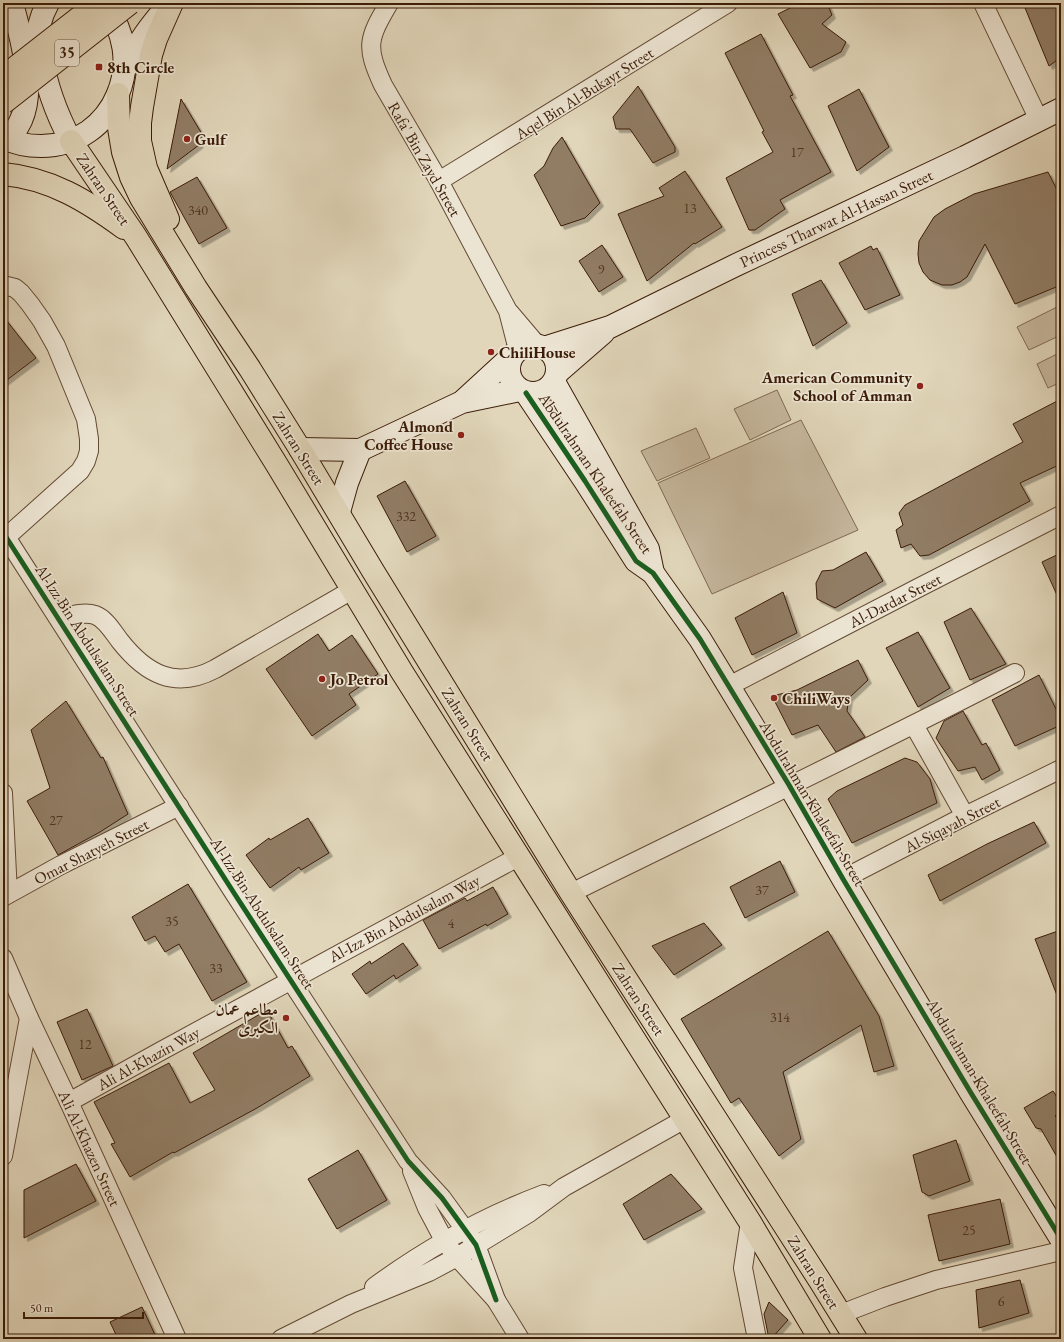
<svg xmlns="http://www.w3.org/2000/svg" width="1064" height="1342" font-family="'EB Garamond',Amiri,serif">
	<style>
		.green { fill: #c5b69c; stroke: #806952 }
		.building { fill: #917d65; stroke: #3b1c08; filter: url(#shadow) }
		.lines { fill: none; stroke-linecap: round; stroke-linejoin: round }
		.street-casing { stroke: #644a34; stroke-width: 20 }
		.secondary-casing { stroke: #3b1c08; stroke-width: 24 }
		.primary-casing { stroke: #3b1c08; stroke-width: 24 }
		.street { stroke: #ece4d2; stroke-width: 18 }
		.secondary { stroke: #ece4d2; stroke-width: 22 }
		.primary { stroke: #e1d6ba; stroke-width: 22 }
		.highway-bridge-casing { stroke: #3b1c08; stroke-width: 24; stroke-linecap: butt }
		.highway-bridge { stroke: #e1d6ba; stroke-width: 22 }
		.cycleway-casing { stroke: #ece4d2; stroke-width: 8 }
		.cycleway { stroke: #1b5e20; stroke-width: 5 }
		.poi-dot { fill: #8f2418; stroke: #ece4d2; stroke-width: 1.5 }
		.labels { text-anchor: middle; stroke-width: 3.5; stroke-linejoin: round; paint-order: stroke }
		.number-label { font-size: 14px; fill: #50341f }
		.shield { fill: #ece4d2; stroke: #705845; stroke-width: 1 }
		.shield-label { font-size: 15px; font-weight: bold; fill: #3b1c08 }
		.poi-label { font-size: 16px; font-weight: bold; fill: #3b1c08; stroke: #ece4d2; text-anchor: start }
		.street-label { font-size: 16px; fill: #3b1c08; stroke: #ece4d2 }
	</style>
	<defs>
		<filter id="shadow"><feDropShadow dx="3.5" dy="3.5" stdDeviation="0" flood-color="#0004"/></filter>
	</defs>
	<rect width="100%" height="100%" fill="#e1d6ba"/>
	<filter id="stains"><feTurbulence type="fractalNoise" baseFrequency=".005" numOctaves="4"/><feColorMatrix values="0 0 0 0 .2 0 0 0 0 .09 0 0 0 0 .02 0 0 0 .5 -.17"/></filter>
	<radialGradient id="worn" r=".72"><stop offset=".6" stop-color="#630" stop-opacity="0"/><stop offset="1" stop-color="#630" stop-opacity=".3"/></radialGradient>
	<g class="green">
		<path d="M 1061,305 L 1061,335 L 1029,350 L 1017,327 Z"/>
		<path d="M 1061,352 L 1061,382 L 1048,388 L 1037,364 Z"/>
		<path d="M 777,390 L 791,420 L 750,440 L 734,409 Z"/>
		<path d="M 801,420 L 858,530 L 712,594 L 658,483 Z"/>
		<path d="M 696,428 L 710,458 L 657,481 L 641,451 Z"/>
	</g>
	<g class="building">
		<path d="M 800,3 L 827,3 L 832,15 L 822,24 L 846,42 L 841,52 L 810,68 L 778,14 Z"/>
		<path d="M 1023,3 L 1061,3 L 1061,57 L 1049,66 Z"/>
		<path d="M 761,34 L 793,95 L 790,96 L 831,172 L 780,200 L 785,209 L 755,230 L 749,230 L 726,178 L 773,152 L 762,132 L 764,131 L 725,53 Z"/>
		<path d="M 638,86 L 675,147 L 675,152 L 653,163 L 630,129 L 616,129 L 613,117 Z"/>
		<path d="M 859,89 L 889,147 L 857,171 L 828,106 Z"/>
		<path d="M 181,99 L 202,134 L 199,145 L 167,169 Z"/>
		<path d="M 562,137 L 600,203 L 585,218 L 561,226 L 534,175 L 544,166 L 553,148 Z"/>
		<path d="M 685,171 L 722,227 L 695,244 L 694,243 L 647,281 L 618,214 L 664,196 L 659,188 Z"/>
		<path d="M 1048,172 L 1061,198 L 1061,285 L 1015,304 L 985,244 L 967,277 L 960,282 L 952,285 L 942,285 L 930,280 L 923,272 L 919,263 L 918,254 L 919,241 L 934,217 L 945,209 L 974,194 Z"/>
		<path d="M 197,177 L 227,228 L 199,244 L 170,192 Z"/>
		<path d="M 602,245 L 623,277 L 599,292 L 579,261 Z"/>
		<path d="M 871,246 L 873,250 L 877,248 L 900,295 L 865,310 L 839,263 Z"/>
		<path d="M 821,280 L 847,323 L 813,346 L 792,294 Z"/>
		<path d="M 3,316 L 36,358 L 3,383 Z"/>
		<path d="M 1061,399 L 1061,464 L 1020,483 L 1030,501 L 929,555 L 920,556 L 911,544 L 901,548 L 896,530 L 903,525 L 899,513 L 905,505 L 1023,442 L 1013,424 Z"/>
		<path d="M 405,481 L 436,536 L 407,552 L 377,496 Z"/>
		<path d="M 866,552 L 883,581 L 835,608 L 817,599 L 816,583 L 822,571 L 833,570 Z"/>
		<path d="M 1061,553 L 1061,604 L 1042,562 Z"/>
		<path d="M 783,592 L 797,633 L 752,655 L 735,618 Z"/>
		<path d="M 971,608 L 1006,664 L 970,680 L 944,622 Z"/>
		<path d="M 918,632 L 950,688 L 918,707 L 886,648 Z"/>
		<path d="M 318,634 L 329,651 L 352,635 L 378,674 L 349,694 L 356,705 L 312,736 L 266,669 Z"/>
		<path d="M 858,660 L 868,680 L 849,698 L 847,711 L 865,737 L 836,752 L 818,725 L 792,735 L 772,696 L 797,690 Z"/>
		<path d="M 1039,675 L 1061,719 L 1061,725 L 1015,746 L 992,700 Z"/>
		<path d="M 66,701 L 101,758 L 103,757 L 128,814 L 100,832 L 58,855 L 27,801 L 50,788 L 31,730 Z"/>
		<path d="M 963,711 L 982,745 L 986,743 L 1000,770 L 982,780 L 975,767 L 958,771 L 936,738 L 944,721 Z"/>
		<path d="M 905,758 L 917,762 L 930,779 L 937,803 L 852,843 L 828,799 L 837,791 Z"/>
		<path d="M 308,818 L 329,853 L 301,870 L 299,867 L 270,888 L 246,855 L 269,838 L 270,840 Z"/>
		<path d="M 1034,822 L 1046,843 L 940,901 L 928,875 L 987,844 Z"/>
		<path d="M 780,861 L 795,892 L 745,918 L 730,887 Z"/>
		<path d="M 188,884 L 247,982 L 212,1001 L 179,944 L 165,952 L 155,936 L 145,941 L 132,917 Z"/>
		<path d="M 493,887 L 508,914 L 487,926 L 486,924 L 439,949 L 423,920 L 465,898 L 467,901 Z"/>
		<path d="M 704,923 L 722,945 L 674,975 L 652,946 Z"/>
		<path d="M 1061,930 L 1061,1003 L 1060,1003 L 1035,939 Z"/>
		<path d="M 828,931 L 879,1016 L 894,1066 L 874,1072 L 861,1025 L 783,1072 L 801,1139 L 779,1156 L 739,1098 L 731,1103 L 681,1019 Z"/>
		<path d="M 403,943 L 418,965 L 396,979 L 394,975 L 366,994 L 352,974 L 370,961 L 371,964 Z"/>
		<path d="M 87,1009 L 113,1066 L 82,1080 L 57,1022 Z"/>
		<path d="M 267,1010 L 288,1048 L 292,1046 L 310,1076 L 257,1108 L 174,1153 L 173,1152 L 130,1177 L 111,1144 L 115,1143 L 94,1102 L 169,1063 L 190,1103 L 215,1090 L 193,1053 Z"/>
		<path d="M 1053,1091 L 1061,1103 L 1061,1111 L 1055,1116 L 1061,1123 L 1061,1164 L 1041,1129 L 1036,1128 L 1024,1108 Z"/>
		<path d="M 956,1140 L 970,1181 L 929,1196 L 922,1192 L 913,1155 Z"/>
		<path d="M 358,1150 L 387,1200 L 337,1229 L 308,1179 Z"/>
		<path d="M 76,1164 L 96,1201 L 24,1238 L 24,1190 Z"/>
		<path d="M 671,1174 L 702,1209 L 644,1240 L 623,1204 Z"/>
		<path d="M 1000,1199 L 1010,1244 L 939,1261 L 928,1215 Z"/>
		<path d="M 1020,1280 L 1029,1313 L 979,1328 L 976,1290 Z"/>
		<path d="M 769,1302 L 788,1320 L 771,1339 L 769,1339 L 764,1314 Z"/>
		<path d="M 142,1307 L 157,1339 L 118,1339 L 110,1322 Z"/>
	</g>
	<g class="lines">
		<defs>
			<g id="street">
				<path d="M 389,3 C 368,39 365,46 383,85 L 439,181 L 508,311 L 518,350"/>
				<path d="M 983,3 L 1039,120"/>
				<path d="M 439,181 L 728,3"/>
				<path d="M 3,285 L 15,288 L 21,293 L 30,304 L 42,321 L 56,346 L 68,375 L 86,419 L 89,439 L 89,451 L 86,461 L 80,471 L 3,540"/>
				<path d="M 510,313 L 538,346"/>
				<path d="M 6,537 L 234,893 L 408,1161 L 442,1198 L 476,1245 L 496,1300"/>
				<path d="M 59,619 C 70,616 84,611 95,615 C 106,619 113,632 120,641 C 146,674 175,690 215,669 L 352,590"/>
				<path d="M 729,686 L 920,587 L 1061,515"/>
				<path d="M 914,725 L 965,816"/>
				<path d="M 3,793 L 8,894"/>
				<path d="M 843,879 L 965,816 L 1061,769"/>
				<path d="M 571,893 C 719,820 868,749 1015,673"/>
				<path d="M 3,897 L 61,865 L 179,806"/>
				<path d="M 3,958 L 29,1018 L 69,1102 L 177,1339"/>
				<path d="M 69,1102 L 161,1051 L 518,857"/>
				<path d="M 3,1156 L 29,1018"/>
				<path d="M 412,1171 L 427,1208 L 445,1242 L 457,1257 L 496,1300 L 520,1339"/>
				<path d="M 750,1222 L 743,1268 L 757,1339"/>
				<path d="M 374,1287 C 426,1249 483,1217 544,1194"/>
				<path d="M 841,1314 L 885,1297 L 936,1280 L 1061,1251"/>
				<path d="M 281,1339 L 351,1304 L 429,1272 L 457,1257 L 529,1213 L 564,1187 L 685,1119"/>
			</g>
			<g id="secondary">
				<path d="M 48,3 C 44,10 41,18 39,26 C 37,35 39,45 41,54 C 46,86 56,113 71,141"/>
				<path d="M 125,69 C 137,43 150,26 169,4"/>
				<path d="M 3,137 C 15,144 28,146 41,146 C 115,146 151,57 102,3"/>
				<path d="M 3,142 C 45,113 22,43 12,3"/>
				<circle cx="533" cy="369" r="24"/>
				<path d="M 544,348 L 610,327 L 734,266 L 965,157 L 1061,109"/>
				<path d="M 557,373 L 603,333"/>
				<path d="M 554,382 L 648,549 L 653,573"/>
				<path d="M 526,393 L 585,481 L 636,561 L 653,573 L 700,639 L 789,785 L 843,879 L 971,1093 L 1061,1239"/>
				<path d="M 464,400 L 513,355"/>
				<path d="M 300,449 L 360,450 L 462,402 L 520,390"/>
				<path d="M 339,512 L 347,483 L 360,450"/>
			</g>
			<g id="primary">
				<path d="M 118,94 L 119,128 L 123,152 L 131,177 L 141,198 L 196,288 L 250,369 L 300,449 L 373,571 L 571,893 L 820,1281 L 856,1339"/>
				<path d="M 71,141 L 136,237 L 277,465 L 402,672 L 750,1222 L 820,1339"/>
				<path d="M 3,174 C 50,178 87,201 124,228"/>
				<path d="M 168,219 L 146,168 L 140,141 L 140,123 L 142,107 L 151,55 L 156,39 L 172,3"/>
			</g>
		</defs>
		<use href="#street" class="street-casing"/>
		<use href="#secondary" class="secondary-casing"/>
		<use href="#primary" class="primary-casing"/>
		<use href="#street" class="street"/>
		<use href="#secondary" class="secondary"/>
		<use href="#primary" class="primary"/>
		<defs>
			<g id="highway-bridge">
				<path d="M 3,77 L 98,3"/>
				<path d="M 3,103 L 130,3"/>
			</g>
		</defs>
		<use href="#highway-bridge" class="highway-bridge-casing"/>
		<use href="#highway-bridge" class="highway-bridge"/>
		<defs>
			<g id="cycleway">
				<path d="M 526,393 L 585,481 L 636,561 L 653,573 L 700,639 L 789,785 L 843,879 L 971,1093 L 1061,1239"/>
				<path d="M 6,537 L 234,893 L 408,1161 L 442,1198 L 476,1245 L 496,1300"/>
			</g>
		</defs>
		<use href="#cycleway" class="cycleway-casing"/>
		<use href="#cycleway" class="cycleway"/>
	</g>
	<g class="poi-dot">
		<rect x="95" y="63" width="8" height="8" rx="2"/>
		<circle cx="187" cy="139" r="4"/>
		<circle cx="491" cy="352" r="4"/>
		<circle cx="920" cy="386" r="4"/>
		<circle cx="461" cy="435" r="4"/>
		<circle cx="322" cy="679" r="4"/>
		<circle cx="774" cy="698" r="4"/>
		<circle cx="286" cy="1018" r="4"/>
	</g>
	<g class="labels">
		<g class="number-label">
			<text x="797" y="157">17</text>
			<text x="690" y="213">13</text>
			<text x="198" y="215">340</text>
			<text x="601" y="274">9</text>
			<text x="406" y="521">332</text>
			<text x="56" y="825">27</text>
			<text x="762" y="895">37</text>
			<text x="172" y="926">35</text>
			<text x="451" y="928">4</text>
			<text x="216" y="973">33</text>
			<text x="780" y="1022">314</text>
			<text x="85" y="1049">12</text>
			<text x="969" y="1235">25</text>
			<text x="1001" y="1306">6</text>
		</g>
		<rect class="shield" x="55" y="40" width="24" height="26" rx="3"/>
		<g class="shield-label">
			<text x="67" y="58">35</text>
		</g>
		<g class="poi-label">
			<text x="107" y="73">8th Circle</text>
			<text x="195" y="145">Gulf</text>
			<text x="499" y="358">ChiliHouse</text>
			<text x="912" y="383" text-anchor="end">American Community<tspan x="912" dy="18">School of Amman</tspan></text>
			<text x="453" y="432" text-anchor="end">Almond<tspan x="453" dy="18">Coffee House</tspan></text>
			<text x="330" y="685">Jo Petrol</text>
			<text x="782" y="704">ChiliWays</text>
			<text x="278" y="1015" text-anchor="end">مطاعم عمان<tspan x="278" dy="18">الكبرى</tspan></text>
		</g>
		<g class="street-label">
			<text transform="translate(584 93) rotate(-32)" y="6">Aqel Bin Al-Bukayr Street</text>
			<text transform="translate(425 159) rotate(60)" y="6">Rafa' Bin Zayd Street</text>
			<text transform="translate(104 189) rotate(56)" y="6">Zahran Street</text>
			<text transform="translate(836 218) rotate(-25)" y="6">Princess Tharwat Al-Hassan Street</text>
			<text transform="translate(299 448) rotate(58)" y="6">Zahran Street</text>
			<text transform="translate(596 473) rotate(56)" y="6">Abdulrahman Khaleefah Street</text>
			<text transform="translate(895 600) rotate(-27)" y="6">Al-Dardar Street</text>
			<text transform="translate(88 640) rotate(57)" y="6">Al-Izz Bin Abdulsalam Street</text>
			<text transform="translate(468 724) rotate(58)" y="6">Zahran Street</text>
			<text transform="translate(813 803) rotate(59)" y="6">Abdulrahman Khaleefah Street</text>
			<text transform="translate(952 824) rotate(-27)" y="6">Al-Siqayah Street</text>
			<text transform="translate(91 851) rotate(-27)" y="6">Omar Shatyeh Street</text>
			<text transform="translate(263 913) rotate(57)" y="6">Al-Izz Bin Abdulsalam Street</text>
			<text transform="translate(404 918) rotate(-28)" y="6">Al-Izz Bin Abdulsalam Way</text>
			<text transform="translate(639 999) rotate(57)" y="6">Zahran Street</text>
			<text transform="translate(148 1058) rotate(-29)" y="6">Ali Al-Khazin Way</text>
			<text transform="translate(980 1081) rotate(59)" y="6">Abdulrahman Khaleefah Street</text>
			<text transform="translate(90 1148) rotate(65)" y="6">Ali Al-Khazen Street</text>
			<text transform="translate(814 1272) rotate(58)" y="6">Zahran Street</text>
		</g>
	</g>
	<rect width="1064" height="1342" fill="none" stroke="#e1d6ba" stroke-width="16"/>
	<rect x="4" y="4" width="1056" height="1334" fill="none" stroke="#3b1c08" stroke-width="2"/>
	<rect x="8" y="8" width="1048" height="1326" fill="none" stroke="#3b1c08"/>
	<path d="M24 1312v6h119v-6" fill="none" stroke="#3b1c08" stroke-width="2"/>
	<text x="30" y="1312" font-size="12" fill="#3b1c08" stroke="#ece4d2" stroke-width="3" paint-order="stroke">50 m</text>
	<rect width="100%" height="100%" filter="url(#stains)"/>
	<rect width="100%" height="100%" fill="url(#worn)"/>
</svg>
